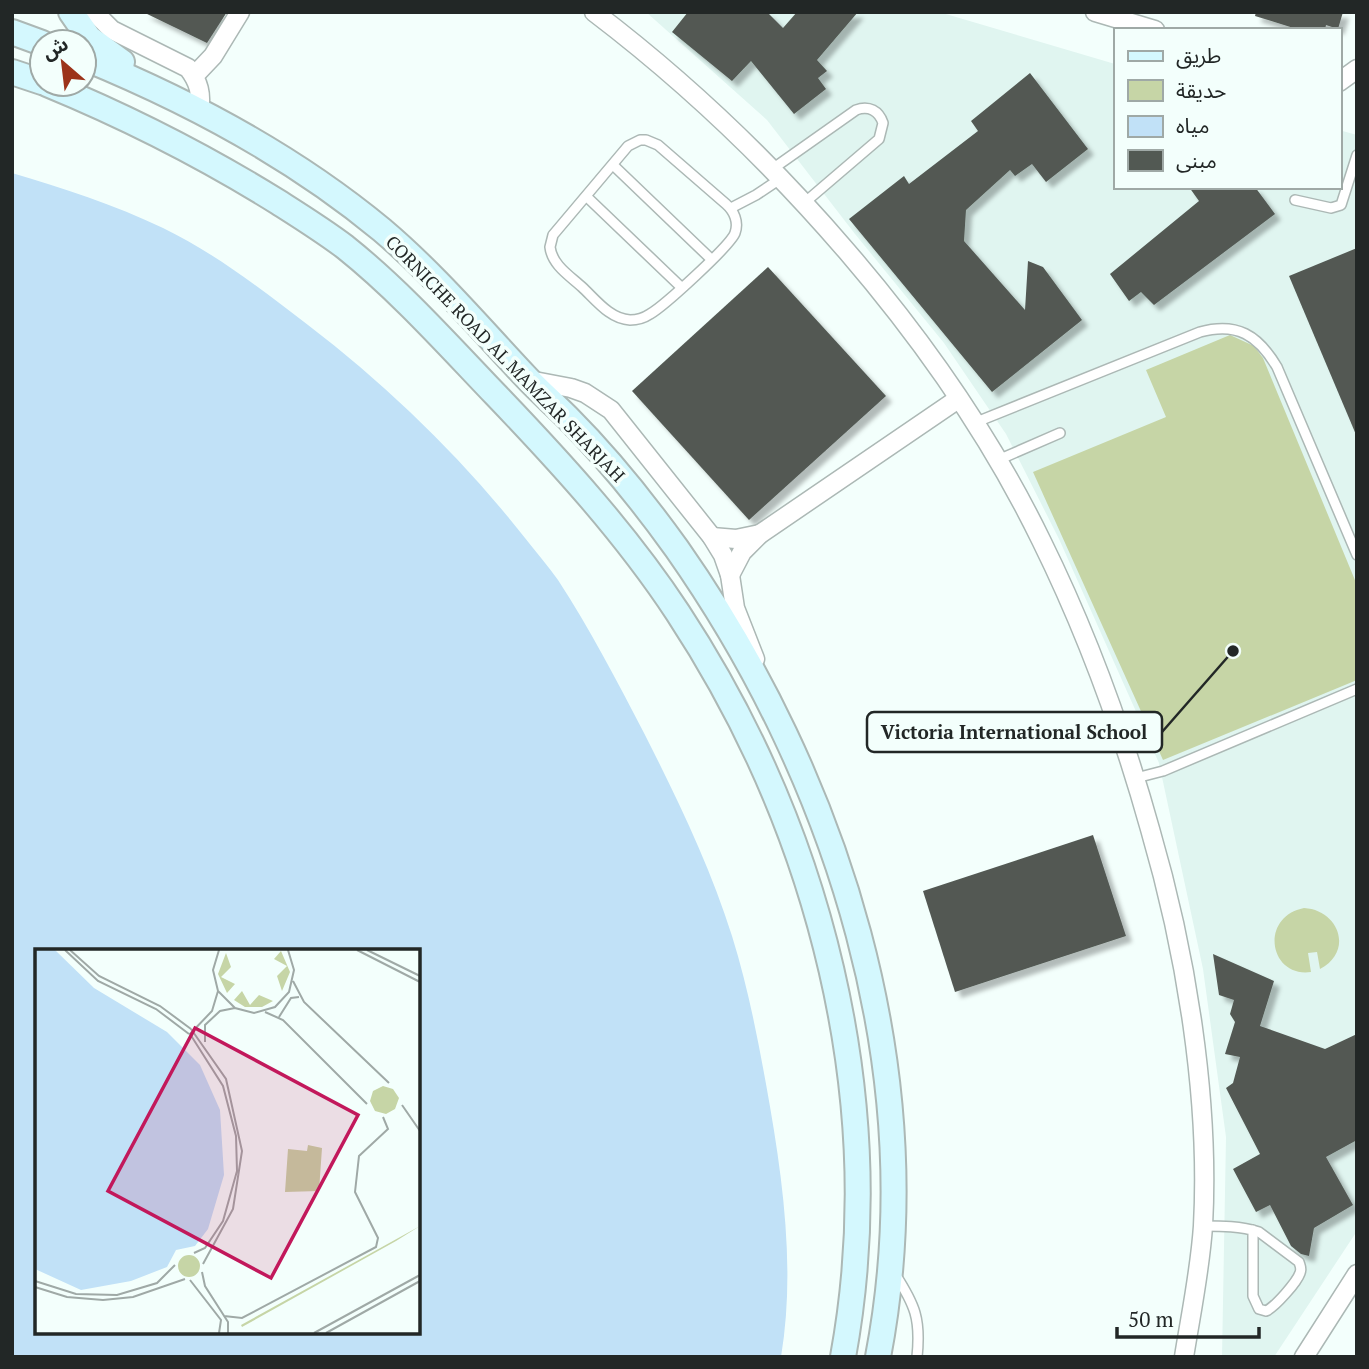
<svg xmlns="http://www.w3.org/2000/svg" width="1369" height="1369" font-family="'PT Serif','Noto Sans Arabic',serif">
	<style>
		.built { fill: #e0f5f0 }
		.green { fill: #c6d5a6 }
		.water { fill: #c1e1f7; fill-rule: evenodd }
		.building { fill: #525953; filter: url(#shadow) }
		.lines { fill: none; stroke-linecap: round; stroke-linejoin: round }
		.service-casing { stroke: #acb8b5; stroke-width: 12 }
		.minor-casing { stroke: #acb8b5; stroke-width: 21 }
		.secondary-casing { stroke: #acb8b5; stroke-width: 28 }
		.service { stroke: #fff; stroke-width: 9 }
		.minor { stroke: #fff; stroke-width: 18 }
		.secondary { stroke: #d4f8fe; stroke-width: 24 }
		.labels { text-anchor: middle; stroke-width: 7; stroke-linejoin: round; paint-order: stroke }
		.street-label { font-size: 18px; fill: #222726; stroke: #f3fffc }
		.inset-road { fill: none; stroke: #9fa9a6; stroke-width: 2 }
		.view { fill: #c2185b; fill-opacity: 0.15; stroke: #c2185b; stroke-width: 3.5 }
		.inset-edge { fill: none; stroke: #222726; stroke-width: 3.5 }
		.leader { fill: none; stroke: #222726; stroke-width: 2.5 }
		.callout-dot { fill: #222726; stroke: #f3fffc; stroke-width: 2.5 }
		.callout { fill: #f3fffc; stroke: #222726; stroke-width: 2.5 }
		.callout-label { font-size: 19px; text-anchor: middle; font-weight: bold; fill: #222726 }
	</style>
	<defs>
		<filter id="shadow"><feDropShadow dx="6" dy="6" stdDeviation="2" flood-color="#0004"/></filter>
	</defs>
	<rect width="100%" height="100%" fill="#f3fffc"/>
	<path class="built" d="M 646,12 L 939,12 L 1115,64 L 1115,187 L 1339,187 L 1339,130 L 1357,135 L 1357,1231 L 1274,1357 L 1222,1357 L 1226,1137 L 1203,969 L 1159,763 L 1059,539 L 1006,434 L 944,343 L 855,234 L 767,120 Z"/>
	<g class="green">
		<path d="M 1230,335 L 1254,346 L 1263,358 L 1357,585 L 1357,680 L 1163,760 L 1033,472 L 1166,417 L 1146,370 Z"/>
		<path d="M 1304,908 C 1339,910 1354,951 1320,969 L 1317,952 L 1308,953 L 1311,972 C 1269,978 1259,917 1304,908 Z"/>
	</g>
	<path class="water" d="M 12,173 C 63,188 115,205 163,228 C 215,253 262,290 308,325 C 389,387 462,458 525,538 C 536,552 548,566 558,580 C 590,629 617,681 644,733 C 677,798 710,866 732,936 C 747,984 757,1034 766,1084 C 782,1173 796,1267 781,1357 L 12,1357 ZM 37,951 L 418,951 L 418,1332 L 37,1332 Z"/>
	<g class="building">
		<path d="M 143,12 L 227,12 L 207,43 Z"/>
		<path d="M 688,12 L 767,12 L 783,28 L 797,12 L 858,12 L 817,60 L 827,71 L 818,78 L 826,89 L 794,114 L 751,61 L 732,81 L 672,32 Z"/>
		<path d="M 1256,12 L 1343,12 L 1338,29 L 1326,25 L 1325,30 L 1300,30 L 1255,16 Z"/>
		<path d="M 1030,73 L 1088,149 L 1046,182 L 1032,164 L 1015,176 L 1010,170 L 966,210 L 964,241 L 1025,310 L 1028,261 L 1043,267 L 1082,320 L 992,392 L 849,219 L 904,176 L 909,184 L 978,131 L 971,121 Z"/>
		<path d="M 1189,187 L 1255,187 L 1275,214 L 1154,305 L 1141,292 L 1129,301 L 1110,274 L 1199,201 Z"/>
		<path d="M 1357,248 L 1357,437 L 1289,276 Z"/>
		<path d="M 768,267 L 886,396 L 749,520 L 632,391 Z"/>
		<path d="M 1093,835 L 1126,936 L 955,992 L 923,891 Z"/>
		<path d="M 1213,954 L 1274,981 L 1260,1026 L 1325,1049 L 1357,1034 L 1357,1140 L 1326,1157 L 1353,1205 L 1314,1228 L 1309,1256 L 1301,1254 L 1291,1246 L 1270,1205 L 1256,1212 L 1233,1169 L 1260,1154 L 1226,1088 L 1233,1083 L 1240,1057 L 1225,1054 L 1235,1022 L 1230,1014 L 1234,1000 L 1219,995 Z"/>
	</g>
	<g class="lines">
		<defs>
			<g id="service">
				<path d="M 640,140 L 646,140 L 658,145 L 726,204 C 734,211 739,222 735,233 C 730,246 664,306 650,314 C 644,318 637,320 630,320 C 610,319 596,300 582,287 C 570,276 552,265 550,247 L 553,235 L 628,146 Z"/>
				<path d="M 613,165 L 711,259"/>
				<path d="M 771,170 L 856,110 C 869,105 879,111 883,123 L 879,139 L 803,204"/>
				<path d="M 587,197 L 681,287"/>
				<path d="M 1295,200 L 1331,208 L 1341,205 L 1357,155"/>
				<path d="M 731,208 L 756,195 L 780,179"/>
				<path d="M 974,423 L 1200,332 C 1237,322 1258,335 1277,367 L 1357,555"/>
				<path d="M 998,460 L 1060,433"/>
				<path d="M 1136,778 L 1163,771 L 1357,689"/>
				<path d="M 1203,1226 C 1222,1226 1240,1226 1259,1232 L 1299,1262 C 1300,1266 1302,1268 1300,1273 C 1297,1282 1275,1307 1266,1311 L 1259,1309 L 1253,1296 L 1253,1230"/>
				<path d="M 895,1274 C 915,1305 921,1319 917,1357"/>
			</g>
			<g id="minor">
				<path d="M 94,12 L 112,30 L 188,68 C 199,82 202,94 199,111"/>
				<path d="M 594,12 C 769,145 944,341 1041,540 C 1087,633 1122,729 1150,829 C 1186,952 1210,1098 1203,1226 C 1200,1271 1191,1313 1184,1357"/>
				<path d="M 1095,12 L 1155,30"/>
				<path d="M 194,76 L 213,56 L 240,12"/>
				<path d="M 1339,82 L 1357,69"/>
				<path d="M 529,380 L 571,388 L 585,393 L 611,410 L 712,537 L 723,555 L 730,575 L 735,608 L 755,659"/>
				<path d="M 712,537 L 736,539 L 760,534"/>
				<path d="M 730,575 L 742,552 L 760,534 L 958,399"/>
				<path d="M 1304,1357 L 1357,1274"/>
			</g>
			<g id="secondary">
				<path d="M 71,12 L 89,38 L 122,62"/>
				<path d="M 12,32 L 42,43"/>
				<path d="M 84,58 C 189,101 294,157 382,230 C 434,274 479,327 526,377 C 539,391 553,403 567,417 C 607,457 644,503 677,549 C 839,780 932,1075 878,1357"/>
				<path d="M 12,72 L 42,82"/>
				<path d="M 47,84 C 127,117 204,156 278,202 C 300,216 324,231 345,247 C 400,291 448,345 496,395 C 562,464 626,534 678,613 C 820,829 890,1100 843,1357"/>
			</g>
		</defs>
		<use href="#service" class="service-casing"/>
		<use href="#minor" class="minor-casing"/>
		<use href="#secondary" class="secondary-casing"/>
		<use href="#service" class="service"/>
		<use href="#minor" class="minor"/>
		<use href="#secondary" class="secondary"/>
	</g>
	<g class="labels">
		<g class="street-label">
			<text transform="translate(505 359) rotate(46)" y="6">CORNICHE ROAD AL MAMZAR SHARJAH</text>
		</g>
	</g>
	<g transform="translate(35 949)">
		<rect width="385" height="385" fill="#f3fffc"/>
		<path d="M 246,2 L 255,23 L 247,42 L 242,27 L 252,17 L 239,10 ZM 191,4 L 196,18 L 186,28 L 200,35 L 192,44 L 183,25 ZM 207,42 L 215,56 L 224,46 L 238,52 L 227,58 L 210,58 L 199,51 ZM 348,137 L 358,140 L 364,149 L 360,160 L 351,165 L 340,162 L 335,152 L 338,142 ZM 273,196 L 287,199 L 284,242 L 250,243 L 253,200 L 272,202 ZM 385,277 L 361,292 L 207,378 L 206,376 ZM143 317a11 11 0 1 1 22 0a11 11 0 1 1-22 0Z" fill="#c6d5a6"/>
		<path d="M 0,1 L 20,1 L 59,39 L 132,83 L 165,116 L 185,161 L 189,226 L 173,280 L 160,297 L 141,301 L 132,318 L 96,332 L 46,341 L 0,320 Z" fill="#c1e1f7"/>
		<path class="inset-road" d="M 30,1 L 63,32 L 121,60 L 154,85M 35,1 L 64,27 L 125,57 L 156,80M 184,1 L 178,21 L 183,42 L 200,59 L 219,64 L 240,58 L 254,43 L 259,21 L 253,1M 322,1 L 385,33M 332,1 L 385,27M 258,32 L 269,53 L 354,134M 230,63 L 248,71 L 332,155M 244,68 L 256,49 L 264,48M 156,80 L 191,130 L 207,202 L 198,260 L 168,315M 170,93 L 170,76 L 185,62 L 200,59M 367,156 L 385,182M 159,304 L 170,299 L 188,272 L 202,222 L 201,187 L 188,137 L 155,85 L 177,62 L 183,42M 167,323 L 170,337 L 193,373 L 193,384M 155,331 L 186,371 L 184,384M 0,332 L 41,345 L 82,346 L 122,334 L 140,316M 0,338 L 32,348 L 68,351 L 98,348 L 150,330M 189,367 L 207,369 L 341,298 L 343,289 L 320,243 L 324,207 L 353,180 L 348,168M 279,384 L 385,326M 291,384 L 385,332"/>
		<path class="view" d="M 160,79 L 323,166 L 236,329 L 73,242 Z"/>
		<rect width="385" height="385" class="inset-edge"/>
	</g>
	<path class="leader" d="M1233 651L1162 732"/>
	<circle class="callout-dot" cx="1233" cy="651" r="7"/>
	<rect class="callout" x="867" y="712" width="295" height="40" rx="7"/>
	<g class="callout-label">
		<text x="1014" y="739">Victoria International School</text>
	</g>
	<rect width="1369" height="1369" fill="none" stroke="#222726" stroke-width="28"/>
	<rect x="1114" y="28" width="228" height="161" fill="#f3fffc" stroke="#9fa9a6" stroke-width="2"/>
	<rect x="1128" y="51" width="35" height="10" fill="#d4f8fe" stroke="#9fa9a6" stroke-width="2"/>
	<text x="1176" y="63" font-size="21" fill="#222726">طريق</text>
	<rect x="1128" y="80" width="35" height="21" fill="#c6d5a6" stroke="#9fa9a6" stroke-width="2"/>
	<text x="1176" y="98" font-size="21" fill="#222726">حديقة</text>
	<rect x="1128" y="116" width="35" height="21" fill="#c1e1f7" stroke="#9fa9a6" stroke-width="2"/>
	<text x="1176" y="133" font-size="21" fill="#222726">مياه</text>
	<rect x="1128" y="150" width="35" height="21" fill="#525953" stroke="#9fa9a6" stroke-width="2"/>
	<text x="1176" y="168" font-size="21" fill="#222726">مبنى</text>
	<g transform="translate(63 63) rotate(332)"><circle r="33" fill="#f3fffc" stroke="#9fa9a6" stroke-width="2"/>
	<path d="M0-5L12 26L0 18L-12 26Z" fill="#9c331a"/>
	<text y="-10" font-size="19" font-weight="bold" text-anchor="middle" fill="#222726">ش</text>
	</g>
	<path d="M1117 1327v10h142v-10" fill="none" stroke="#222726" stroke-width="3.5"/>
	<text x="1128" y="1327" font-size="21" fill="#222726" stroke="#f3fffc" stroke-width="5" paint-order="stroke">50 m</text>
</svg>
